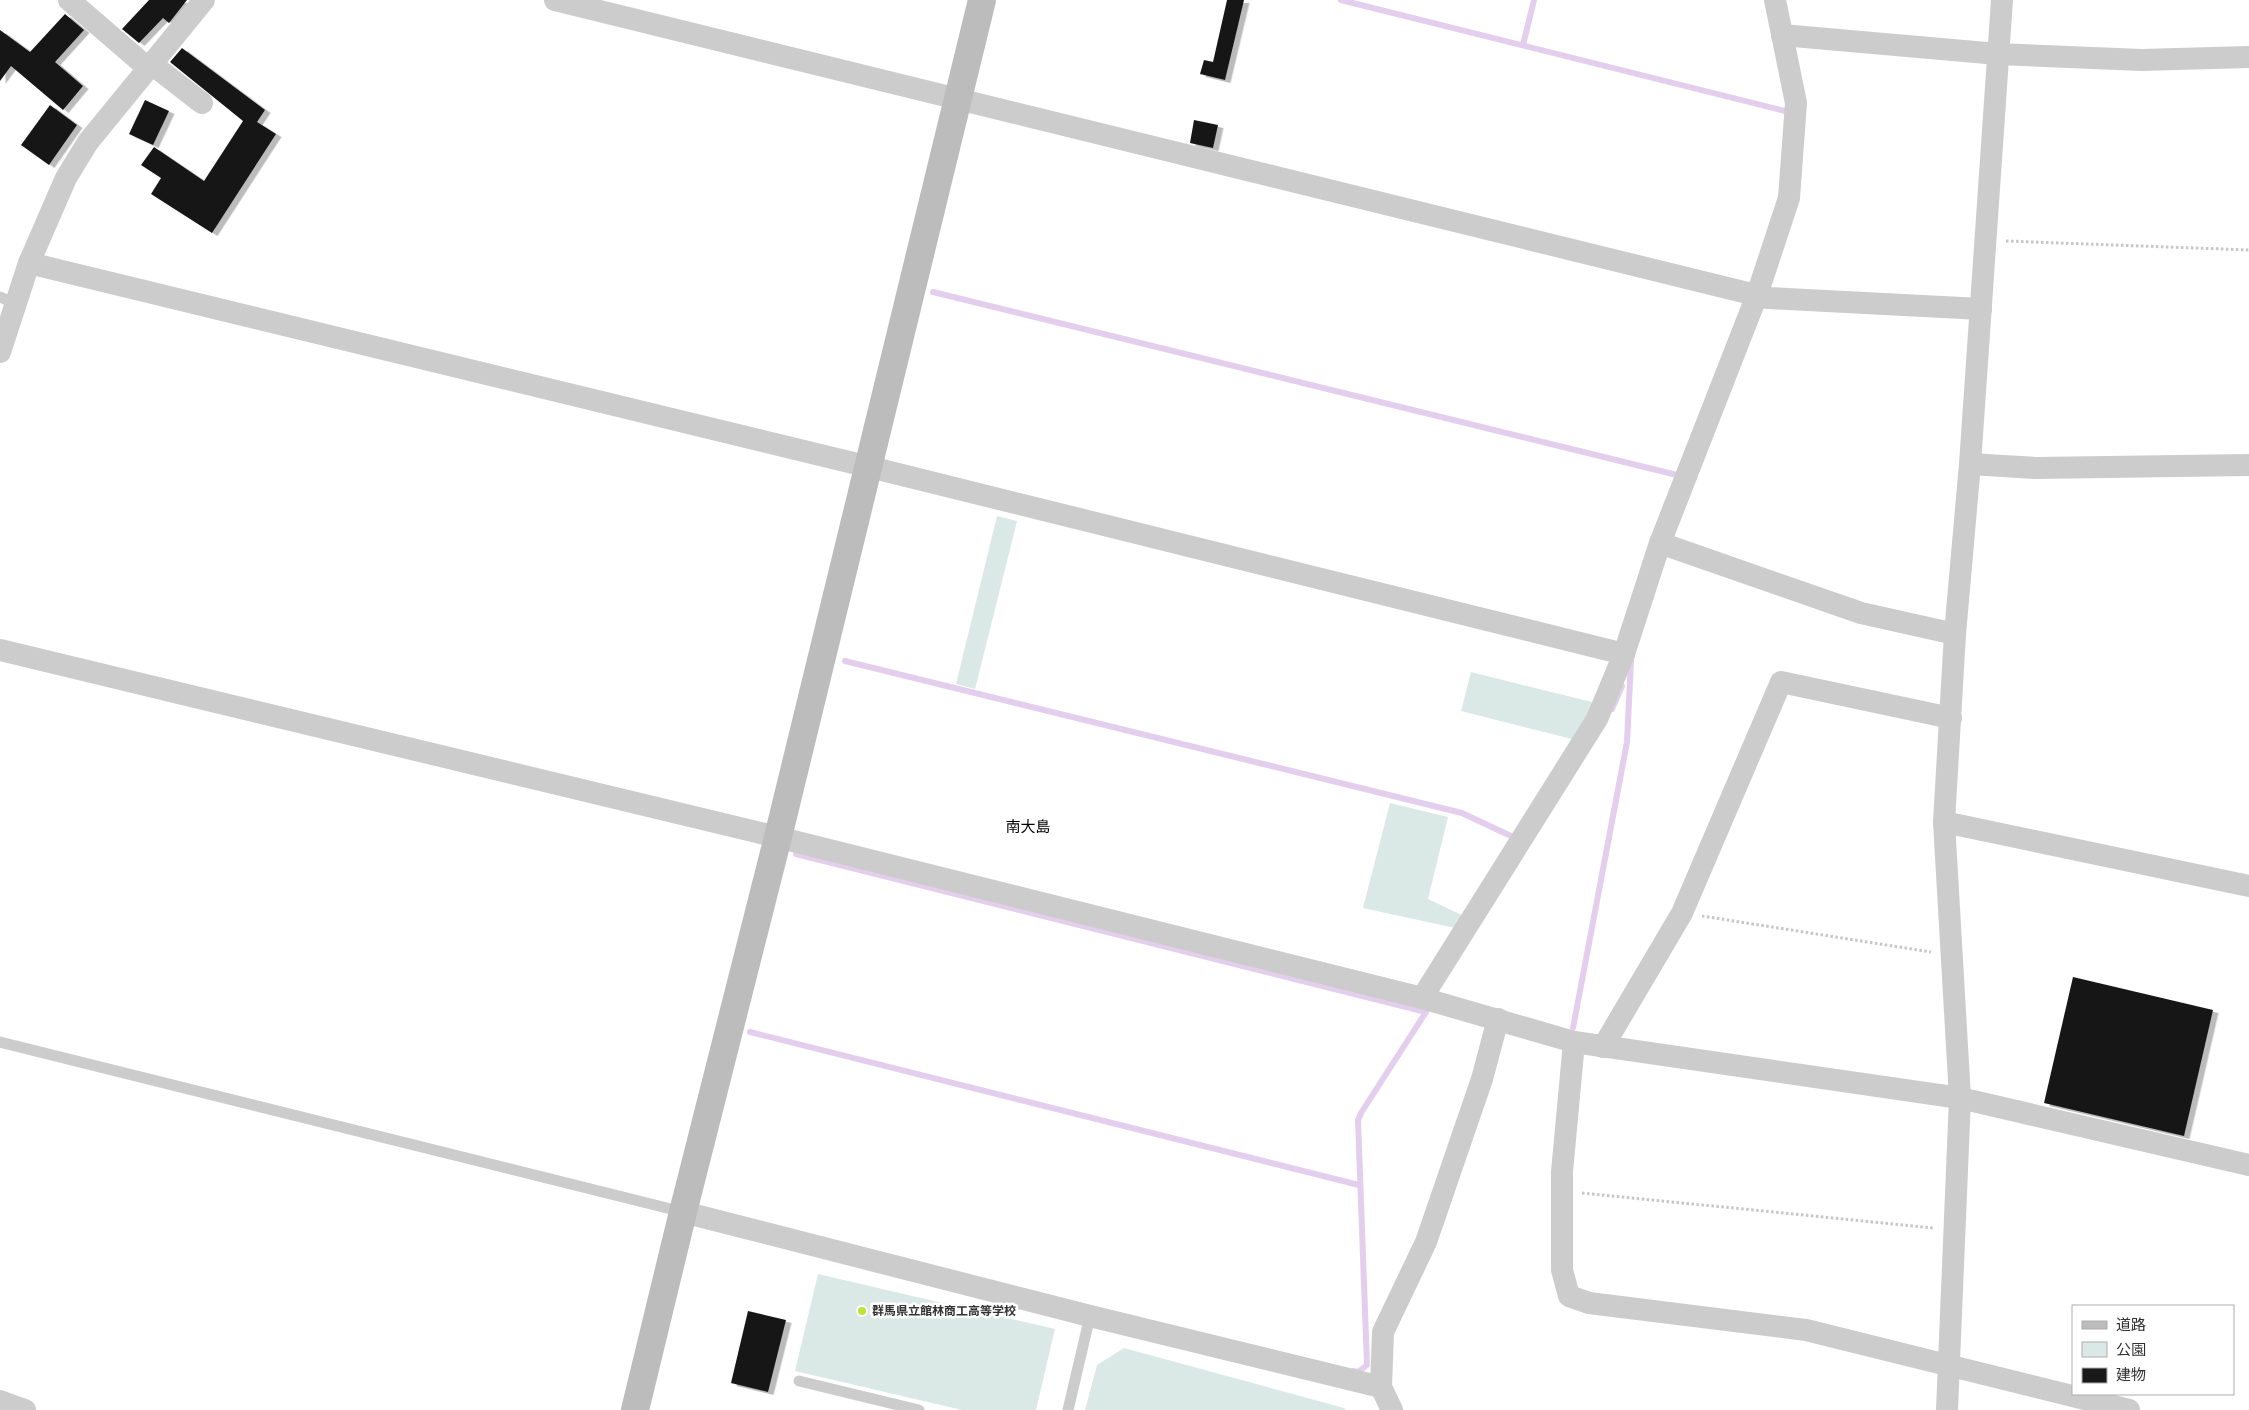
<svg xmlns="http://www.w3.org/2000/svg" width="2249" height="1410" font-family="'Fira Sans','Noto Sans JP',sans-serif">
	<style>
		.green { fill: #dbe9e6 }
		.lines { fill: none; stroke-linecap: round; stroke-linejoin: round }
		.stream { stroke: #e4ceed; stroke-width: 6 }
		.building { fill: #191919; filter: url(#shadow) }
		.path { stroke: #c6c6c6; stroke-width: 3; stroke-dasharray: 2.5 2.5; stroke-linecap: butt }
		.lane { stroke: #ccc; stroke-width: 11 }
		.street { stroke: #ccc; stroke-width: 22 }
		.secondary { stroke: #bcbcbc; stroke-width: 28 }
		.poi-dot { fill: #bbe538; stroke: #fff; stroke-width: 2 }
		.labels { text-anchor: middle; stroke-width: 5; stroke-linejoin: round; paint-order: stroke }
		.poi-label { font-size: 12px; font-weight: bold; fill: #323232; stroke: #fff; text-anchor: start }
		.quarter-label { font-size: 15px; fill: #000; stroke: #fff }
	</style>
	<defs>
		<filter id="shadow"><feDropShadow dx="5.5" dy="3" stdDeviation="0" flood-color="#0004"/></filter>
	</defs>
	<rect width="100%" height="100%" fill="#fff"/>
	<g class="green">
		<path d="M 997,516 L 1017,521 L 975,689 L 956,684 Z"/>
		<path d="M 1471,672 L 1596,703 L 1576,740 L 1461,711 Z"/>
		<path d="M 1390,803 L 1448,817 L 1428,899 L 1464,916 L 1455,928 L 1363,908 Z"/>
		<path d="M 818,1274 L 1055,1329 L 1036,1410 L 962,1410 L 795,1371 Z"/>
		<path d="M 1124,1348 L 1344,1408 L 1346,1410 L 1085,1410 L 1097,1365 Z"/>
	</g>
	<g class="lines">
		<g class="stream">
			<path d="M 1341,0 L 1785,111"/>
			<path d="M 1523,45 L 1534,0"/>
			<path d="M 933,292 L 1677,475"/>
			<path d="M 845,661 L 1462,813 L 1513,837"/>
			<path d="M 1612,709 L 1622,686"/>
			<path d="M 796,854 L 1426,1012 L 1361,1113 L 1358,1120 L 1367,1365 L 1358,1372 L 1353,1371"/>
			<path d="M 1573,1028 L 1627,742 L 1631,661"/>
			<path d="M 750,1032 L 1359,1185"/>
		</g>
	</g>
	<g class="building">
		<path d="M 149,0 L 187,0 L 169,23 L 163,18 L 139,43 L 122,29 Z"/>
		<path d="M 1227,0 L 1244,0 L 1225,80 L 1200,74 L 1204,60 L 1213,62 Z"/>
		<path d="M 65,14 L 84,30 L 55,62 L 83,86 L 63,110 L 11,66 L 0,81 L 0,30 L 30,52 Z"/>
		<path d="M 182,48 L 265,110 L 257,122 L 276,134 L 212,233 L 151,194 L 161,178 L 141,165 L 154,147 L 204,181 L 243,121 L 170,62 Z"/>
		<path d="M 145,100 L 169,111 L 153,145 L 129,134 Z"/>
		<path d="M 50,105 L 77,125 L 49,165 L 21,145 Z"/>
		<path d="M 1194,120 L 1218,125 L 1213,148 L 1190,143 Z"/>
		<path d="M 2073,977 L 2213,1010 L 2184,1136 L 2044,1103 Z"/>
		<path d="M 748,1311 L 786,1320 L 768,1392 L 731,1383 Z"/>
	</g>
	<g class="lines">
		<g class="path">
			<path d="M 2006,241 L 2249,250"/>
			<path d="M 1702,916 L 1931,952"/>
			<path d="M 1582,1193 L 1934,1228"/>
		</g>
		<g class="lane">
			<path d="M 0,297 L 16,304"/>
			<path d="M 0,1042 L 683,1212"/>
			<path d="M 799,1381 L 919,1410"/>
			<path d="M 1068,1410 L 1090,1316"/>
		</g>
		<g class="street">
			<path d="M 69,0 L 149,69"/>
			<path d="M 555,0 L 1768,298 L 1981,309"/>
			<path d="M 1782,35 L 1998,54 L 2141,60 L 2249,57"/>
			<path d="M 153,65 L 202,103"/>
			<path d="M 29,263 L 882,470 L 1624,654"/>
			<path d="M 0,352 L 29,263 L 66,178 L 88,142 L 204,0"/>
			<path d="M 1970,464 L 2036,468 L 2249,465"/>
			<path d="M 1660,543 L 1861,613 L 1955,634"/>
			<path d="M 0,650 L 765,834 L 1422,998 L 1574,1042 L 1960,1098 L 2249,1165"/>
			<path d="M 1944,822 L 2249,886"/>
			<path d="M 1422,998 L 1597,719 L 1624,654 L 1660,543 L 1757,295 L 1789,198 L 1796,103 L 1775,0"/>
			<path d="M 1574,1042 L 1562,1172 L 1562,1270 L 1569,1296 L 1589,1303 L 1806,1330 L 2129,1410"/>
			<path d="M 1603,1047 L 1682,913 L 1781,682 L 1951,718"/>
			<path d="M 683,1212 L 1090,1316 L 1381,1387"/>
			<path d="M 0,1401 L 25,1410"/>
			<path d="M 1392,1410 L 1381,1387 L 1383,1332 L 1426,1242 L 1482,1079 L 1498,1019"/>
			<path d="M 1947,1410 L 1960,1098 L 1944,822 L 1955,634 L 1970,464 L 2002,0"/>
		</g>
		<path class="secondary" d="M 635,1410 L 683,1212 L 778,837 L 982,0"/>
	</g>
	<circle class="poi-dot" cx="862" cy="1311" r="5"/>
	<g class="labels">
		<g class="poi-label">
			<text x="872" y="1315">群馬県立館林商工高等学校</text>
		</g>
		<g class="quarter-label">
			<text x="1028" y="832">南大島</text>
		</g>
	</g>
	<rect x="2072" y="1305" width="162" height="90" fill="#ffffff" stroke="#adadad"/>
	<rect x="2082" y="1321" width="25" height="8" fill="#bcbcbc" stroke="#adadad"/>
	<text x="2116" y="1330" font-size="15" fill="#323232">道路</text>
	<rect x="2082" y="1342" width="25" height="15" fill="#dbe9e6" stroke="#adadad"/>
	<text x="2116" y="1355" font-size="15" fill="#323232">公園</text>
	<rect x="2082" y="1368" width="25" height="15" fill="#191919" stroke="#adadad"/>
	<text x="2116" y="1380" font-size="15" fill="#323232">建物</text>
</svg>
